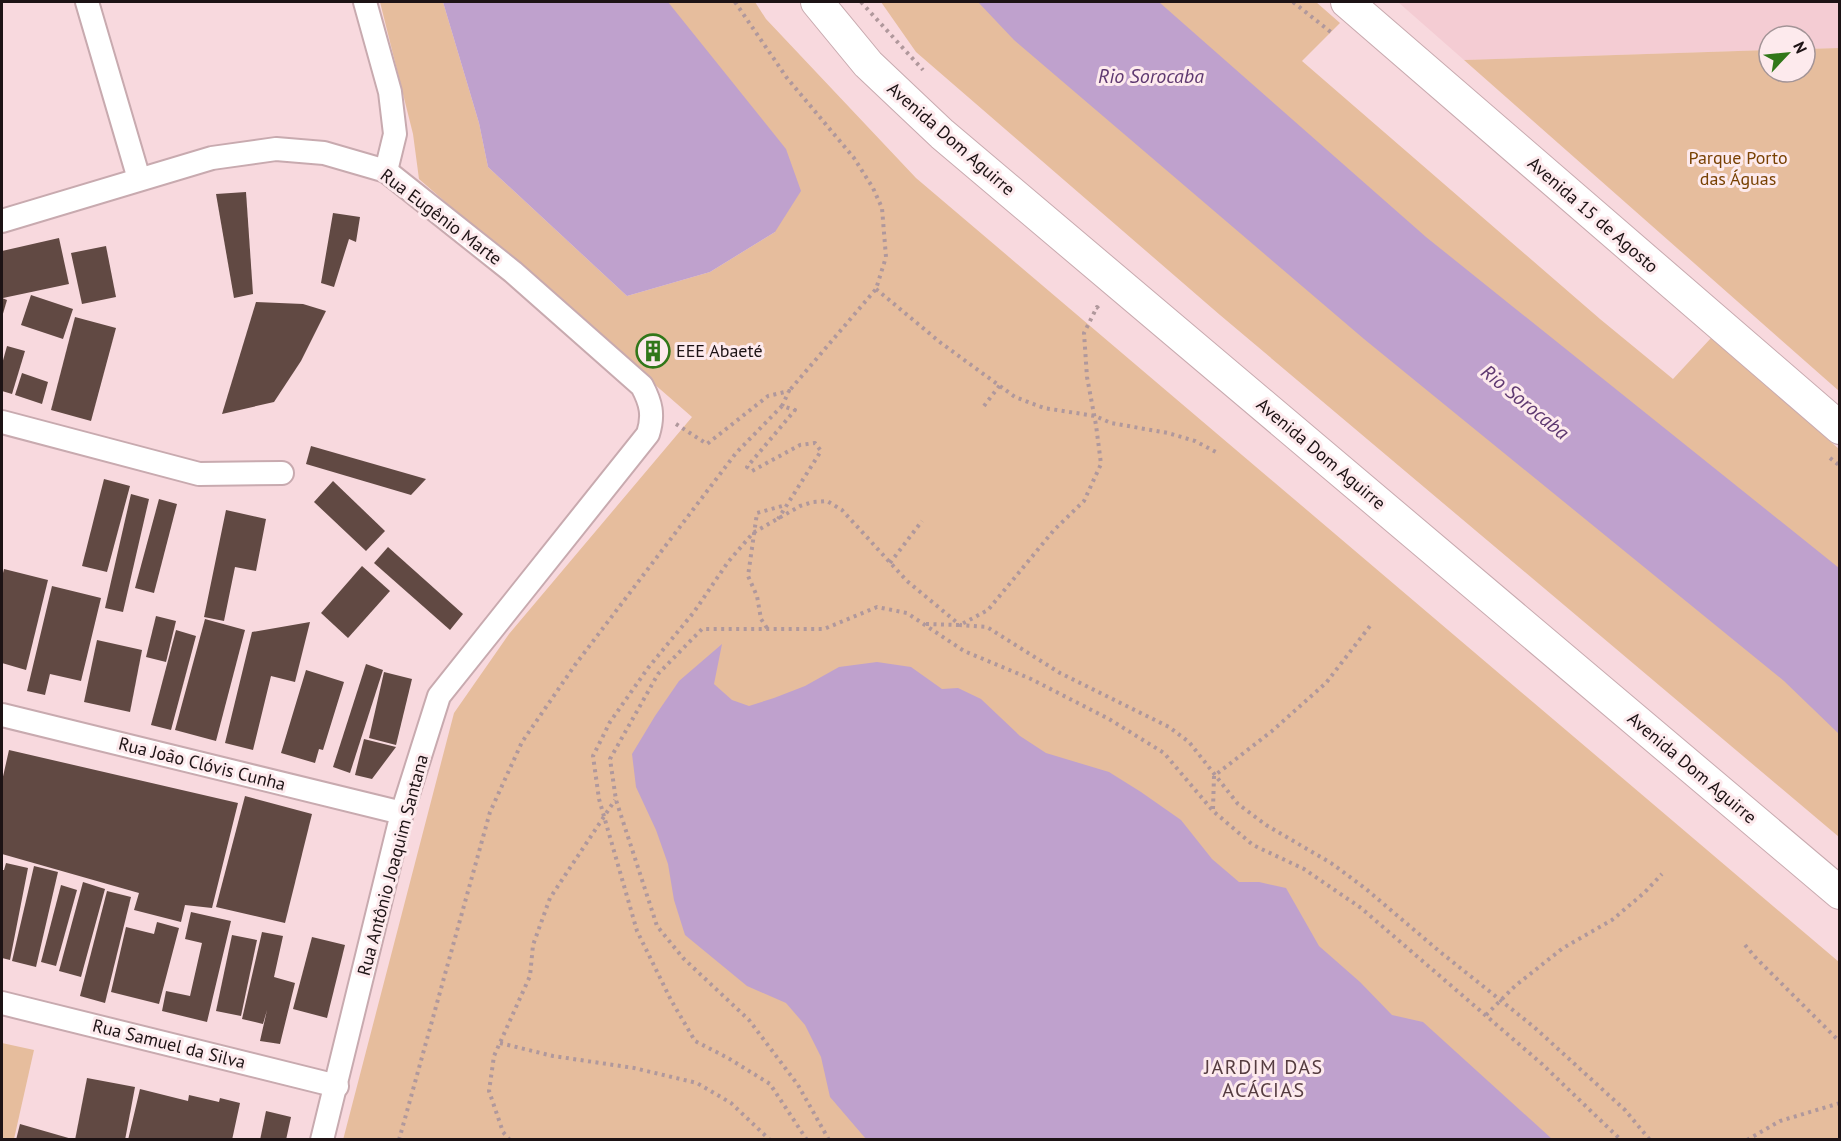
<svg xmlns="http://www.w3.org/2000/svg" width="1841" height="1141" font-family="'PT Sans',sans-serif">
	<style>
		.built { fill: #f4ccd3 }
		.green { fill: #e6bd9d }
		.water { fill: #bfa1cd }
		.building { fill: #614943 }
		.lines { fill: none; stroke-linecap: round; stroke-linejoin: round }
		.minor-casing { stroke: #c8aaaf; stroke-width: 26 }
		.secondary-casing { stroke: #c8aaaf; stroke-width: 34 }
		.path { stroke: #b0989c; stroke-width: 4; stroke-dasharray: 3 4.5; stroke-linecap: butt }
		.minor { stroke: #fff; stroke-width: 22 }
		.secondary { stroke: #fff; stroke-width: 32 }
		.labels { text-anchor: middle; stroke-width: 6; stroke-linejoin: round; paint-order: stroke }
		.street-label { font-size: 18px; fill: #1d1315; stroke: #fdeaed }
		.park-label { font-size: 18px; fill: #784103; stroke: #fdeaed }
		.poi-label { font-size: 18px; fill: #1d1315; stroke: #fdeaed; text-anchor: start }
		.water-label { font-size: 20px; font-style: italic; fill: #5f3971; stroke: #fdeaed }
		.neighbourhood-label { font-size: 20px; letter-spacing: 1.5px; fill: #553c40; stroke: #fdeaed }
	</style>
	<rect width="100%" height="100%" fill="#f8d9de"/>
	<path class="built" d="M 1398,2 L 1839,2 L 1839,48 L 1805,49 L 1805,36 L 1769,36 L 1769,50 L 1464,60 Z"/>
	<g class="green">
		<path d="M 380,2 L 443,2 L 479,123 L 488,167 L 627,296 L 710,272 L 775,232 L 668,2 L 755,2 L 766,19 L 916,178 L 1839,962 L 1839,1139 L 343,1140 L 454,713 L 509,634 L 692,417 L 419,179 L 413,134 Z"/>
		<path d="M 881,2 L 1316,2 L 1340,23 L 1302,61 L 1600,319 L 1673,379 L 1711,338 L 1839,449 L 1839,837 L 1220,315 L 916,52 Z"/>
		<path d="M 1839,48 L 1839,391 L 1464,60 L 1769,50 L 1769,72 L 1805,72 L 1805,49 Z"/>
		<path d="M 2,1043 L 34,1050 L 14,1139 L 2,1139 Z"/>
	</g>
	<g class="water">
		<path d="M 443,2 L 668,2 L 786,149 L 801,191 L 775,232 L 710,272 L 627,296 L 488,167 L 479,123 Z"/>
		<path d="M 978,2 L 1159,2 L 1426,237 L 1839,568 L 1839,734 L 1784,681 L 1364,339 L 1014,40 Z"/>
		<path d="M 722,644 L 714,684 L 732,700 L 749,706 L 774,698 L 805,686 L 839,667 L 877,662 L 911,667 L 942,689 L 958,688 L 981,699 L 1020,736 L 1046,753 L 1109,772 L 1141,792 L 1181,820 L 1212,859 L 1239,882 L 1259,882 L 1286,888 L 1319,946 L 1360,982 L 1392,1015 L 1423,1022 L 1552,1139 L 866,1139 L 830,1097 L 821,1057 L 805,1025 L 786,1003 L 747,986 L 685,935 L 674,900 L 668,864 L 656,830 L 636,787 L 632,754 L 655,716 L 679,681 Z"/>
	</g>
	<g class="building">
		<path d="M 246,192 L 253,294 L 234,298 L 216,194 Z"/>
		<path d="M 333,213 L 360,217 L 356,242 L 349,239 L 334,287 L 321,283 Z"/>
		<path d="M 59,238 L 69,284 L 3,298 L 2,251 Z"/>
		<path d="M 106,246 L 116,297 L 82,304 L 71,253 Z"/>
		<path d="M 31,295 L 73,309 L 63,339 L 21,325 Z"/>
		<path d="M 2,298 L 7,300 L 2,317 Z"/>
		<path d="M 256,302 L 303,304 L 326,311 L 301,361 L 274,402 L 222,414 Z"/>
		<path d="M 75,317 L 116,328 L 91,421 L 51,410 Z"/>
		<path d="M 653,337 L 666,350 L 653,364 L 639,352 Z"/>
		<path d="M 7,346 L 25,351 L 12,394 L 2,391 L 2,364 Z"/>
		<path d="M 22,373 L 48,382 L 42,404 L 15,395 Z"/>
		<path d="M 311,446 L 426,479 L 411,495 L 306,464 Z"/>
		<path d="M 104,479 L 130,486 L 107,572 L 82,566 Z"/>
		<path d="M 333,481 L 385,531 L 366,551 L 314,502 Z"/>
		<path d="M 131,494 L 149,499 L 123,612 L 105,608 Z"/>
		<path d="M 159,499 L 177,504 L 154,593 L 135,588 Z"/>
		<path d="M 226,510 L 266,519 L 256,571 L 235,567 L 224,621 L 204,617 Z"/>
		<path d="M 388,547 L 463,614 L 450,630 L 374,563 Z"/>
		<path d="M 362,566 L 390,591 L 348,638 L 321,613 Z"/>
		<path d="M 4,569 L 48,580 L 26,670 L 2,663 L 2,577 Z"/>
		<path d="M 52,586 L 101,598 L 81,681 L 50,674 L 45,695 L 27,691 Z"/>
		<path d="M 156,616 L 176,621 L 166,662 L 146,657 Z"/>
		<path d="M 205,619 L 245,630 L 216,741 L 175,730 Z"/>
		<path d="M 310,622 L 295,682 L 271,676 L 253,750 L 225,743 L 252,632 Z"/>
		<path d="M 176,630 L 196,636 L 171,730 L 151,725 Z"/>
		<path d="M 97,640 L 142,650 L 130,712 L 84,702 Z"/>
		<path d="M 366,664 L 383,670 L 350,773 L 333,767 Z"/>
		<path d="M 306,670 L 344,682 L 323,750 L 319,749 L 315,763 L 281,753 Z"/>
		<path d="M 384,672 L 412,679 L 396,745 L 369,738 Z"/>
		<path d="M 364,739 L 396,747 L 372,779 L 355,775 Z"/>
		<path d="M 9,750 L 238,803 L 212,908 L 185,905 L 181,922 L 134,910 L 139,893 L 2,854 L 2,781 Z"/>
		<path d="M 245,796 L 312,814 L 285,923 L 216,907 Z"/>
		<path d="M 6,863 L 28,868 L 10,960 L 2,958 L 2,870 L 4,870 Z"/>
		<path d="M 34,866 L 58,872 L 36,967 L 12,961 Z"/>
		<path d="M 83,882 L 105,889 L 81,977 L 59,971 Z"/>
		<path d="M 61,885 L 77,890 L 56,966 L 41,962 Z"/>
		<path d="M 107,891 L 131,897 L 105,1003 L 80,996 Z"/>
		<path d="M 191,912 L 231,921 L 207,1022 L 162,1011 L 166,991 L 190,996 L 202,943 L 185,939 Z"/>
		<path d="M 157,922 L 179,928 L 159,1004 L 111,992 L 126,927 L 154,934 Z"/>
		<path d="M 262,932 L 283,936 L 274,977 L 295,983 L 280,1044 L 260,1041 L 267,1010 L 263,1024 L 242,1019 Z"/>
		<path d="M 232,935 L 257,940 L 241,1016 L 216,1011 Z"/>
		<path d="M 312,937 L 345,945 L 327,1018 L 293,1009 Z"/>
		<path d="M 87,1078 L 135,1087 L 125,1140 L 75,1140 Z"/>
		<path d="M 140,1089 L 188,1101 L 189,1095 L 219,1102 L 220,1098 L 240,1103 L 232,1140 L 128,1140 Z"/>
		<path d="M 266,1111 L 291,1117 L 286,1140 L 260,1140 Z"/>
		<path d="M 20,1124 L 72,1139 L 72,1140 L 16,1140 Z"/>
	</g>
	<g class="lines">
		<defs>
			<g id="minor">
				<path d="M 87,2 L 139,179"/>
				<path d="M 365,2 L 390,92 L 395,134 L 386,171"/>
				<path d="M 2,221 L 212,158 L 276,149 L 324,153 L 386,171 L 513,272 L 642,386 C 651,403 654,415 648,434 L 439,696 L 402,813 L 322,1140"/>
				<path d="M 2,422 L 199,474 L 282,473"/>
				<path d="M 2,715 L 402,813"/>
				<path d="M 2,1003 L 337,1086"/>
			</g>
			<g id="secondary">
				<path d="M 817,2 L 868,64 L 942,134 L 1840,893"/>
				<path d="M 1347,2 L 1840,428"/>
			</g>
		</defs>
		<use href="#minor" class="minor-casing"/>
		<use href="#secondary" class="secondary-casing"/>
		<g class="path">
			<path d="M 735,2 L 787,78 L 854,158 L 873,188 L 882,208 L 886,257 L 876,289 L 789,391"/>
			<path d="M 861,2 L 923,70"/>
			<path d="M 1293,2 L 1332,33"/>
			<path d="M 876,289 L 941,343 L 1015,397 L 1044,408 L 1095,416 L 1111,423 L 1168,433 L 1195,441 L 1216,452"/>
			<path d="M 984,406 L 1000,385"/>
			<path d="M 676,424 L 707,444 L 768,396 L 789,391 L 782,406"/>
			<path d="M 1830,458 L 1840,466"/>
			<path d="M 890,563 L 922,521"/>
			<path d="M 926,624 L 960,625 L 988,610 L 1054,530 L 1084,501 L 1101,464 L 1096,425 L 1087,377 L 1084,333 L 1097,307 L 1099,309"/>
			<path d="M 767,628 L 761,619 L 757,596 L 748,576 L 757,513 L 786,505"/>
			<path d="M 1213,809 L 1214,776 L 1272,731 L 1326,683 L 1370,626"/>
			<path d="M 1745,945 L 1755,957 L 1840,1042"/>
			<path d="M 1486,1015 L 1515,986 L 1563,948 L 1612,920 L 1644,893 L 1662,874"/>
			<path d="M 500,1043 L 553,1056 L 634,1068 L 697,1083 L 731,1103 L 770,1140"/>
			<path d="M 399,1140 L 490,812 L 522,742 L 575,665 L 736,453 L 782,406 L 795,410 L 747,467 L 752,471 L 800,445 L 815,443 L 821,451 L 778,519"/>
			<path d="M 510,1140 L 503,1132 L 489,1091 L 494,1056 L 530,976 L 533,945 L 550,898 L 615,800"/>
			<path d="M 807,1140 L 770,1084 L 728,1058 L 695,1041 L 671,1000 L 637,931 L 599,799 L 593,756 L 610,722 L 648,668 L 694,612 L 728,562 L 753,533 L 800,506 L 813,502 L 827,501 L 842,510 L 907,581 L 960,625 L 987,627 L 1060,673 L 1169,727 L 1189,742 L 1238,804 L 1266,825 L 1331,863 L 1366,889 L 1439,951 L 1534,1027 L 1625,1110 L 1650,1140"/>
			<path d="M 829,1140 L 798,1085 L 749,1020 L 683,958 L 657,926 L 616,800 L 610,759 L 658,674 L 702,629 L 824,629 L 877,607 L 907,613 L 964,651 L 1031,679 L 1109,719 L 1164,753 L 1213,811 L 1253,845 L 1304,869 L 1361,908 L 1542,1064 L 1621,1140"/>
			<path d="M 1747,1140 L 1780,1121 L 1840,1103"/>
		</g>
		<use href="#minor" class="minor"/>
		<use href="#secondary" class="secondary"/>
	</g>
	<defs>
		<symbol id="building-ring" viewBox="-11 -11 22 22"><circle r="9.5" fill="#fdeaed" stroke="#317719" stroke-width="1.5"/><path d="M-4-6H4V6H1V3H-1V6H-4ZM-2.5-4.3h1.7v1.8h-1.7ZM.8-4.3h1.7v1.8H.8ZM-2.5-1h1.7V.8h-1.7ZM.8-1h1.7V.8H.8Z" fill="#317719"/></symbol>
	</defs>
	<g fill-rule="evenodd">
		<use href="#building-ring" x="634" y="332" width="38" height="38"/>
	</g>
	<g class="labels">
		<g class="street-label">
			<text transform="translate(951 139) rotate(41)" y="6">Avenida Dom Aguirre</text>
			<text transform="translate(1593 215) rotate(41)" y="6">Avenida 15 de Agosto</text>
			<text transform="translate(441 217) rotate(37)" y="6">Rua Eugênio Marte</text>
			<text transform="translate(1321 454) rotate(40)" y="6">Avenida Dom Aguirre</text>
			<text transform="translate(202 764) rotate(14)" y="6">Rua João Clóvis Cunha</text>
			<text transform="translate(1692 768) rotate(40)" y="6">Avenida Dom Aguirre</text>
			<text transform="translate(393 865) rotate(-75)" y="6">Rua Antônio Joaquim Santana</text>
			<text transform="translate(169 1044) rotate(14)" y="6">Rua Samuel da Silva</text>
		</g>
		<g class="park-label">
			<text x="1738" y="164">Parque Porto<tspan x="1738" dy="21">das Águas</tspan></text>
		</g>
		<g class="poi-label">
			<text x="676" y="357">EEE Abaeté</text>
		</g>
		<g class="water-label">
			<text x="1151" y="83">Rio Sorocaba</text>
			<text transform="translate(1525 402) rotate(39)" y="7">Rio Sorocaba</text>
		</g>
		<g class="neighbourhood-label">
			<text x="1264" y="1074">JARDIM DAS<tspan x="1264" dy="23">ACÁCIAS</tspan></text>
		</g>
	</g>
	<rect width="1841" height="1141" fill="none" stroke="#1d1315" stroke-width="6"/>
	<g transform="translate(1787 54) rotate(64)"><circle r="28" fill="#fdeaed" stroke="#a39497" stroke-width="1.5"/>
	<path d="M0-4.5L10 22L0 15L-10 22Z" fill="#317719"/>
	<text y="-9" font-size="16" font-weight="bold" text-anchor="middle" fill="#1d1315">N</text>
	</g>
</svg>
